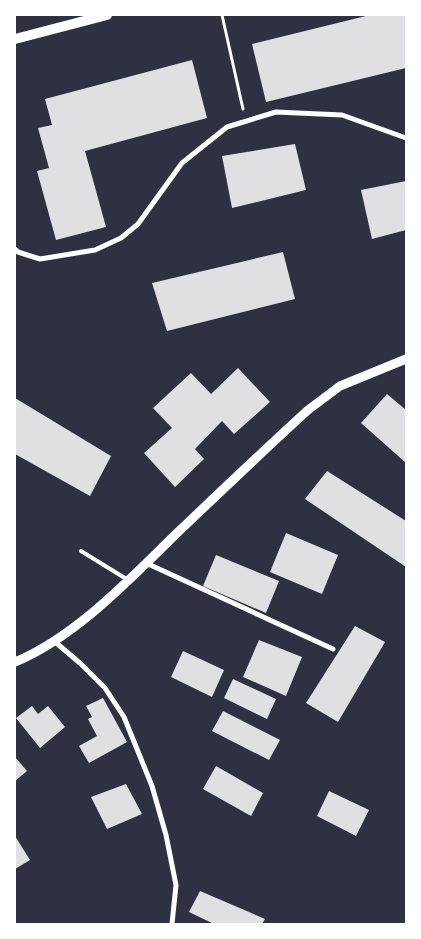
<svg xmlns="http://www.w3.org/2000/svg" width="421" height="939" font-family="'Source Serif 4',serif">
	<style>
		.building { fill: #e0e0e3 }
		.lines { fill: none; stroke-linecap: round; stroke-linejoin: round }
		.path { stroke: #fff; stroke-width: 3 }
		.service { stroke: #fff; stroke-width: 4 }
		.minor { stroke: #fff; stroke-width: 5 }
		.tertiary { stroke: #fff; stroke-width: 9 }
		.secondary { stroke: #fff; stroke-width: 10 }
	</style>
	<rect width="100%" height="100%" fill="#2d3142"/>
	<g class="building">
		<path d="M 370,15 L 406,15 L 406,68 L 266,102 L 252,44 Z"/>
		<path d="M 192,60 L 207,118 L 85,151 L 106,227 L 56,240 L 37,171 L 49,168 L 38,128 L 52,125 L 45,99 Z"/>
		<path d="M 295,144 L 306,190 L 232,208 L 222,156 Z"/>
		<path d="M 406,181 L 406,230 L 372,239 L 361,190 Z"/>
		<path d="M 283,252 L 295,299 L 167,331 L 152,283 Z"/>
		<path d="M 238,368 L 270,402 L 234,434 L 222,421 L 195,449 L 204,459 L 175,487 L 144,453 L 172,428 L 153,408 L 191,373 L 211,394 Z"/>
		<path d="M 387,394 L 406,410 L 406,463 L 361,423 Z"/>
		<path d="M 15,398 L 111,456 L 90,496 L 15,454 Z"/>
		<path d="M 327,471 L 406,521 L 406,567 L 305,499 Z"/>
		<path d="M 286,533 L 338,555 L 322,594 L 270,572 Z"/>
		<path d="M 216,555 L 279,581 L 266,613 L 203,586 Z"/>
		<path d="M 355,626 L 385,642 L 338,722 L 306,703 Z"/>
		<path d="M 259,640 L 302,657 L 286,696 L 243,677 Z"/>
		<path d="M 183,651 L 224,670 L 212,697 L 171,677 Z"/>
		<path d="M 233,679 L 276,699 L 267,719 L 224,698 Z"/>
		<path d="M 103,698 L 127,742 L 89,763 L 79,746 L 97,736 L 88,719 L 92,717 L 86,706 Z"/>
		<path d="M 32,706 L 38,714 L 48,706 L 65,727 L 40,748 L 16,718 Z"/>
		<path d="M 223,711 L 280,740 L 269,760 L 212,731 Z"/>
		<path d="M 15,757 L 27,771 L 15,781 Z"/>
		<path d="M 216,766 L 263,793 L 251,816 L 203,789 Z"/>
		<path d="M 126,784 L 142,814 L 107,829 L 91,797 Z"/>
		<path d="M 329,791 L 369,810 L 356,836 L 317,816 Z"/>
		<path d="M 15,836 L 30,860 L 15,869 Z"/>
		<path d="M 200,891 L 265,919 L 262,924 L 214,924 L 189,912 Z"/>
	</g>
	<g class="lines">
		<path class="path" d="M 222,15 L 243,109"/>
		<path class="service" d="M 81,551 L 128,580"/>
		<g class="minor">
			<path d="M 15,249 L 18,252 L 40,259 L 95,250 L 121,238 L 138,224 L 182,163 L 227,127 L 276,112 L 342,115 L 406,138"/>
			<path d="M 146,563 L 333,649"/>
			<path d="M 54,641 L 81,664 L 105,688 L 124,717 L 152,786 L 166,835 L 176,885 L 172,924"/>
		</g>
		<path class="tertiary" d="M 15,662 C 75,637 129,580 175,535 C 219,493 263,451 308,410 L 340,386 L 406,359"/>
		<path class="secondary" d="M 15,39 L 107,15"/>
	</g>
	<rect width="421" height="939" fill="none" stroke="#ffffff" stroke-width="32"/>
</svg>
